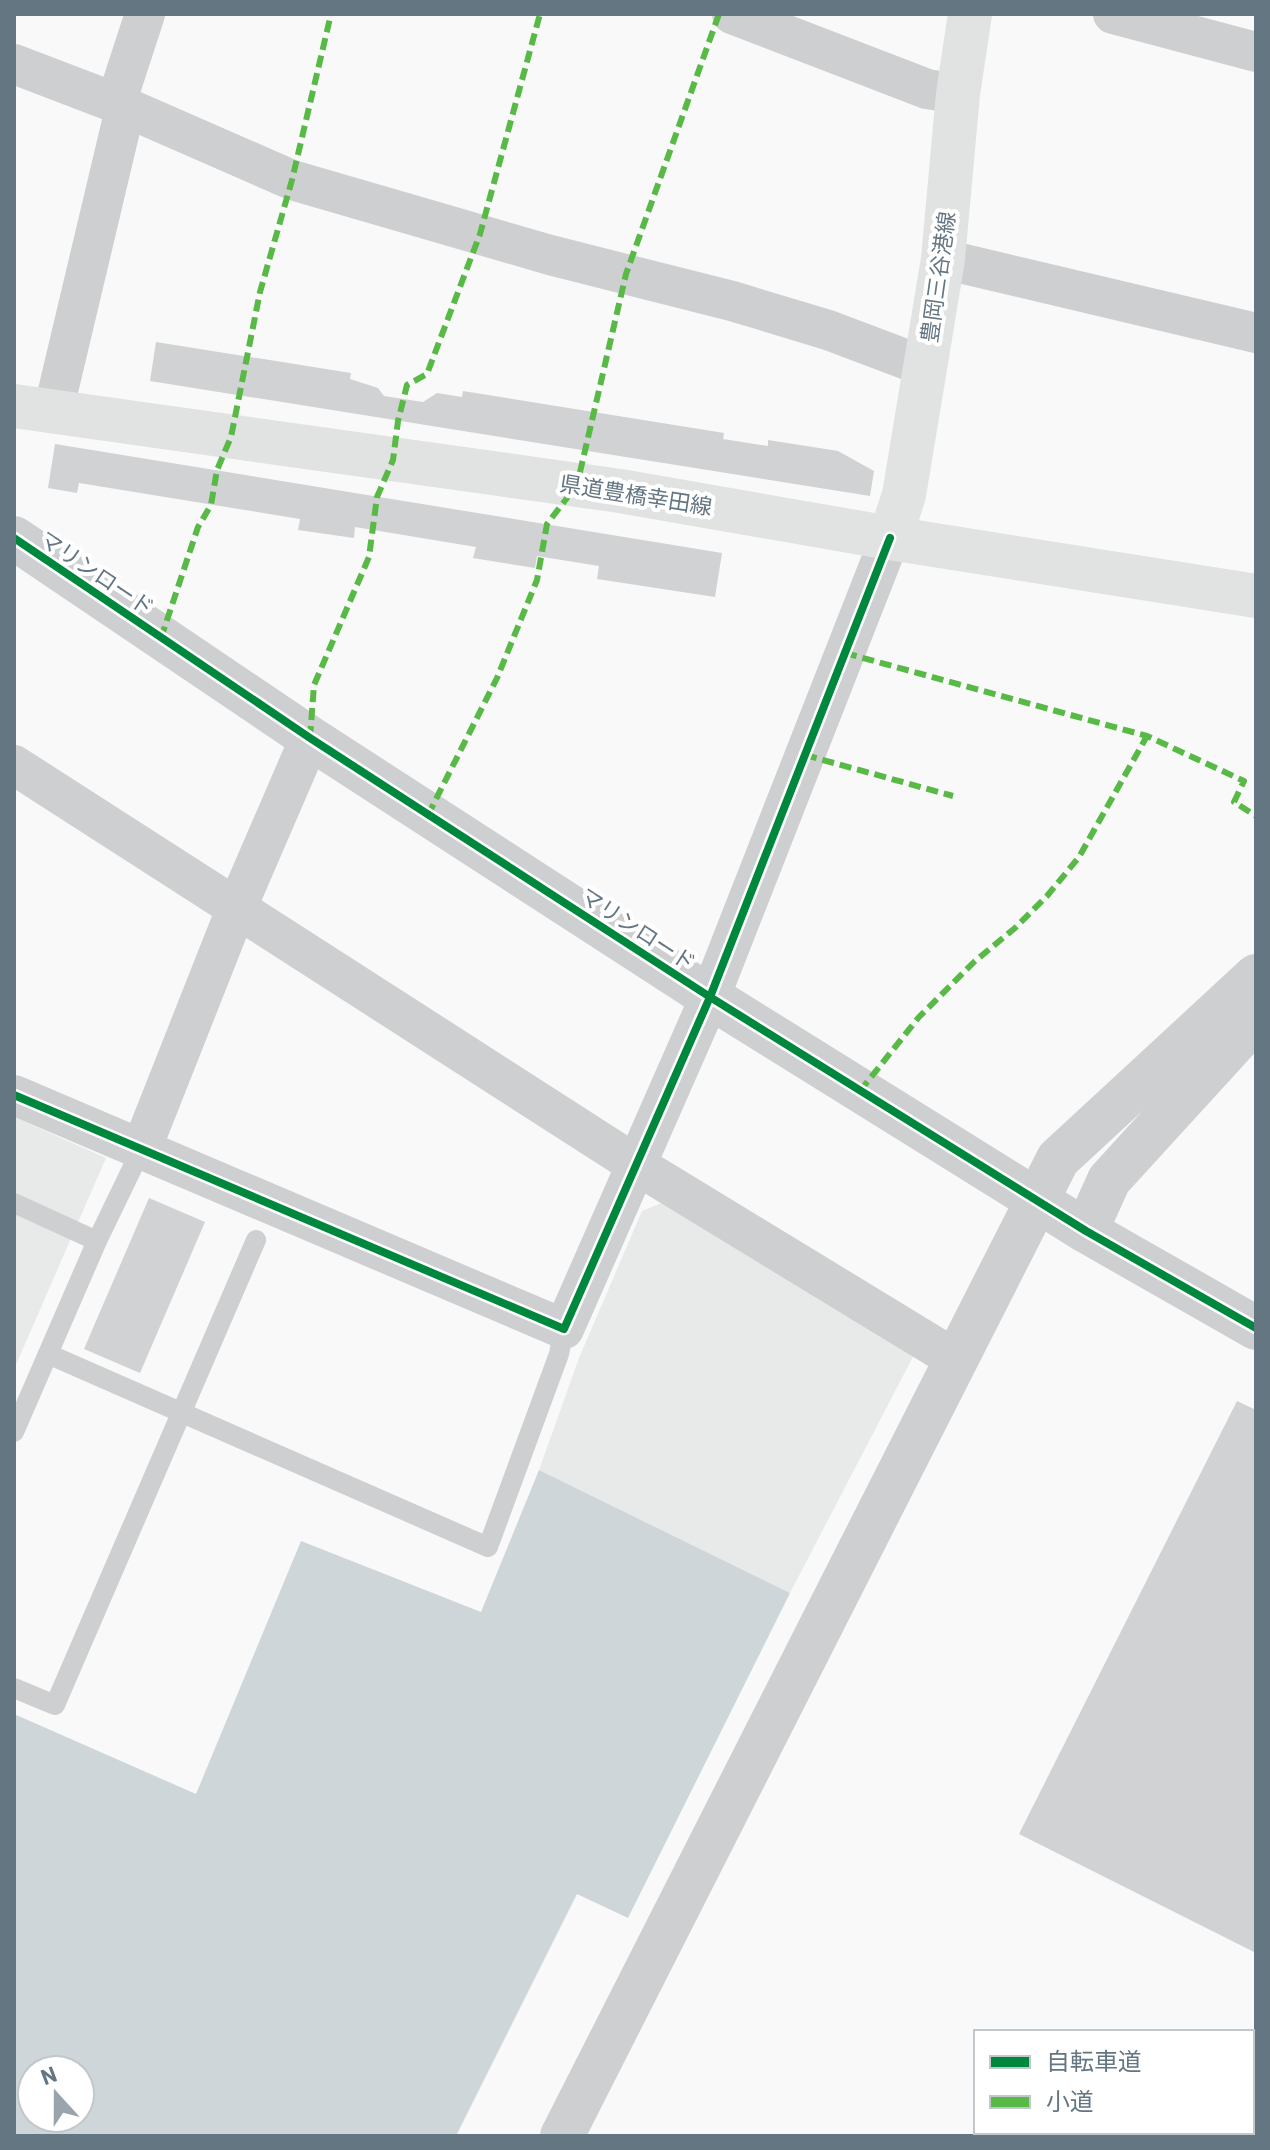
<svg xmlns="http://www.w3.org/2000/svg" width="1270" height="2150" font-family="Barlow,'Noto Sans JP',sans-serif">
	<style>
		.built { fill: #e8e9e9 }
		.water { fill: #ced6d9; fill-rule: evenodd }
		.building { fill: #d0d2d3 }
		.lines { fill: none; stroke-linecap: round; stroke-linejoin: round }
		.service { stroke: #cecfd0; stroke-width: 20 }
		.minor { stroke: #cecfd0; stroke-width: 40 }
		.tertiary { stroke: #cecfd0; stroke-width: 44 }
		.secondary { stroke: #e1e2e2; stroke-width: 44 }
		.quiet { stroke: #58b947; stroke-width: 6; stroke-dasharray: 12 6; stroke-linecap: butt }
		.cycleway-casing { stroke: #fff; stroke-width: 13 }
		.cycleway { stroke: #00873e; stroke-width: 8 }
		.labels { text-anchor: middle; stroke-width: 8; stroke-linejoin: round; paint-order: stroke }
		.street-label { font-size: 22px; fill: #657683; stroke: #fff }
	</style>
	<rect width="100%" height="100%" fill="#f9f9f9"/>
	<g class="built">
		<path d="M 14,1117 L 106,1158 L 15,1367 L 14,1367 Z"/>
		<path d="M 669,1200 L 916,1351 L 790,1593 L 539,1470 L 579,1358 L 642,1211 Z"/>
	</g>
	<path class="water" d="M 539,1470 L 790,1593 L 628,1918 L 577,1894 L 456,2136 L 14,2136 L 14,1714 L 196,1794 L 301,1541 L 481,1612 ZM 32,2070 L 80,2070 L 80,2118 L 32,2118 Z"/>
	<g class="building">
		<path d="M 156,342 L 351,373 L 350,379 L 378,388 L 384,396 L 423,402 L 437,393 L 462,397 L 463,391 L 724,433 L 723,439 L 768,446 L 768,440 L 838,451 L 874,471 L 870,496 L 150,381 Z"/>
		<path d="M 55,444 L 722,553 L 715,597 L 597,579 L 599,566 L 537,556 L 535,568 L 473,558 L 476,547 L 355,527 L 354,538 L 298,530 L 300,519 L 79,483 L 77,493 L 48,488 Z"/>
		<path d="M 149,1198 L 205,1222 L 140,1373 L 84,1349 Z"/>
		<path d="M 1237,1401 L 1256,1410 L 1256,1953 L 1019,1834 Z"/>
	</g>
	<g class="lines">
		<g class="service">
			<path d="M 14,1203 L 97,1241"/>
			<path d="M 48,1354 L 488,1547 L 559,1354 L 564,1329"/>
			<path d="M 14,1432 L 97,1241 L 141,1150"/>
			<path d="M 14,1688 L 55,1705 L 256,1240"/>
		</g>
		<g class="minor">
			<path d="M 732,14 L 927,89 L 958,94"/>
			<path d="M 1113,14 L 1256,52"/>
			<path d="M 14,64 L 116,103 L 292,180 L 550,255 L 732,301 L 828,330 L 926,367"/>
			<path d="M 116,103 L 145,14"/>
			<path d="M 943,259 L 1256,333"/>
			<path d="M 53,412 L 125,109"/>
			<path d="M 14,765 L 635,1164 L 955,1359"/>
			<path d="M 14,1095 L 564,1329 L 710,997 L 890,538"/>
			<path d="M 141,1150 L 237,907 L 310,738"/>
		</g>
		<g class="tertiary">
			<path d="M 14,538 L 310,738 L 710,997 L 1086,1231 L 1256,1328"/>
			<path d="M 1086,1231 L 1109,1180 L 1256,1019"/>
			<path d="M 562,2136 L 1058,1159 L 1256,976"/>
		</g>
		<g class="secondary">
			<path d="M 14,406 L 620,491 L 890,538 L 1256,596"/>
			<path d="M 890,538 L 904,495 L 943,259 L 958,94 L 970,14"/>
		</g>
		<g class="quiet">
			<path d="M 161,638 L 198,527 L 211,505 L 217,470 L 231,437 L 260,292 L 292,180 L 331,14"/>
			<path d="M 845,653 L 1147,736 L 1244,781 L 1234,802 L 1256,816"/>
			<path d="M 310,738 L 314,685 L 369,557 L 377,497 L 393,460 L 398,421 L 407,385 L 427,374 L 480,234 L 540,14"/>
			<path d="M 805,755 L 953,796"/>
			<path d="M 428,815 L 497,678 L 537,580 L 547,524 L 577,485 L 626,274 L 719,14"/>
			<path d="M 860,1091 L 919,1017 L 974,962 L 1015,928 L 1047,896 L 1079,857 L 1147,736"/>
		</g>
		<defs>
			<g id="cycleway">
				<path d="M 14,538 L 310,738 L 710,997 L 1086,1231 L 1256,1328"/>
				<path d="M 14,1095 L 564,1329 L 710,997 L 890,538"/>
			</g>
		</defs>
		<use href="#cycleway" class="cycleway-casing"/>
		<use href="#cycleway" class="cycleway"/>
	</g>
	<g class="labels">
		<g class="street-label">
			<text transform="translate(938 277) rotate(-82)" y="8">豊岡三谷港線</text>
			<text transform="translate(636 495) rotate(9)" y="8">県道豊橋幸田線</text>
			<text transform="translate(97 573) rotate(34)" y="8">マリンロード</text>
			<text transform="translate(638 929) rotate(33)" y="8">マリンロード</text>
		</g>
	</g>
	<rect width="1270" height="2150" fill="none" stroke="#657683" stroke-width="32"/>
	<rect x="974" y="2030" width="280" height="104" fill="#ffffff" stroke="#c1c8cd" stroke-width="2"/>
	<rect x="990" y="2056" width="40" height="12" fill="#00873e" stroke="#c1c8cd" stroke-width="2"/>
	<text x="1046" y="2070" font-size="24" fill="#657683">自転車道</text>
	<rect x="990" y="2096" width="40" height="12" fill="#58b947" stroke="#c1c8cd" stroke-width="2"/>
	<text x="1046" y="2110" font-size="24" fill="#657683">小道</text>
	<g transform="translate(56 2094) rotate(339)"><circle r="38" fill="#ffffff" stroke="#c1c8cd" stroke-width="2"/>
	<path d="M0-6L14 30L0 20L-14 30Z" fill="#99a4ac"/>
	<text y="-12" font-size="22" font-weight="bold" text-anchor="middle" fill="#657683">N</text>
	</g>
</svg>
